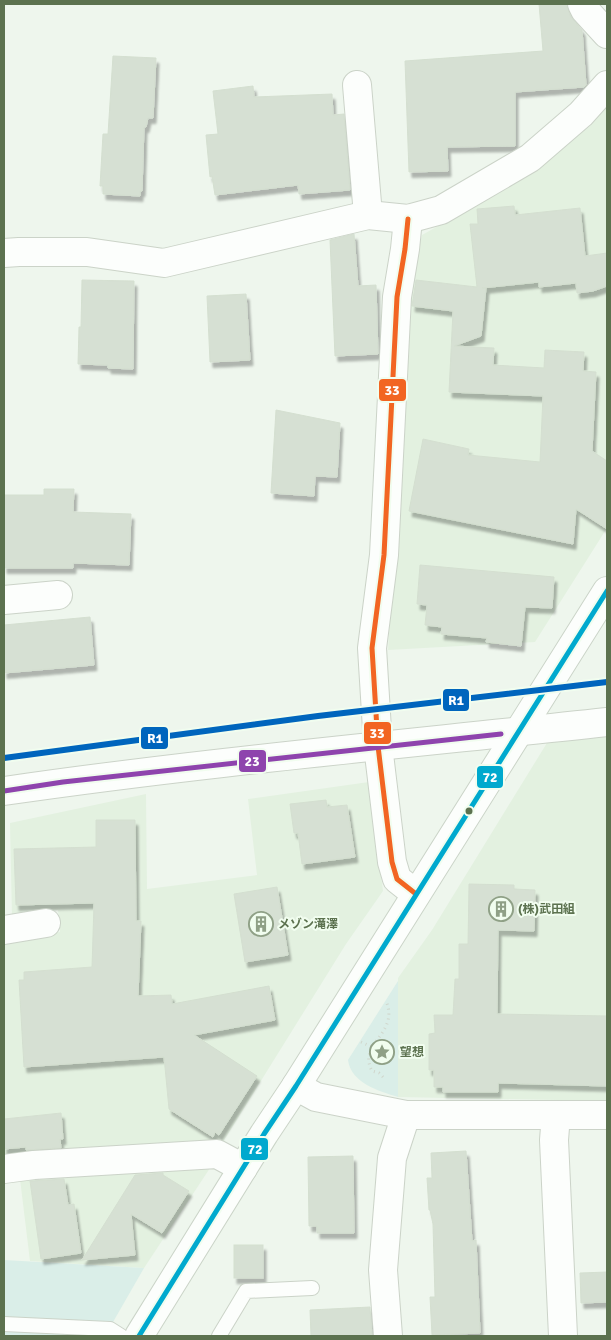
<svg xmlns="http://www.w3.org/2000/svg" width="611" height="1340" font-family="Signika,'Noto Sans JP',sans-serif">
	<style>
		.residential { fill: #e3f1e0 }
		.green { fill: #daeee8 }
		.building { fill: #d6e0d3; stroke: #d4dfd0; filter: url(#shadow) }
		.lines { fill: none; stroke-linecap: round; stroke-linejoin: round }
		.service-casing { stroke: #cbd3c8; stroke-width: 16 }
		.minor-casing { stroke: #cbd3c8; stroke-width: 30 }
		.secondary-casing { stroke: #cbd4c8; stroke-width: 30 }
		.path { stroke: #d0d6cc; stroke-width: 3; stroke-dasharray: 1 4; stroke-linecap: butt }
		.service { stroke: #fcfefc; stroke-width: 14 }
		.minor { stroke: #fcfefc; stroke-width: 28 }
		.secondary { stroke: #fcfefc; stroke-width: 28 }
		.bus-1-casing { stroke: #f1fdef; stroke-width: 9 }
		.bus-2-casing { stroke: #f1fdef; stroke-width: 9 }
		.bus-3-casing { stroke: #f1fdef; stroke-width: 9 }
		.bus-1 { stroke: #f26522; stroke-width: 5 }
		.bus-2 { stroke: #8e44ad; stroke-width: 5 }
		.bus-3 { stroke: #00a9ce; stroke-width: 5 }
		.rail-1-casing { stroke: #f1fdef; stroke-width: 10 }
		.rail-1 { stroke: #0065bd; stroke-width: 6 }
		.bus-dot { fill: #5c724f; stroke: #f1fdef; stroke-width: 2 }
		.labels { text-anchor: middle; stroke-width: 4; stroke-linejoin: round; paint-order: stroke }
		.poi-label { font-size: 12px; font-weight: bold; fill: #5c724f; stroke: #f1fdef; text-anchor: start }
		.line-badge { stroke: #f1fdef; stroke-width: 2 }
		.badge-label { font-size: 14px; text-anchor: middle; font-weight: bold; fill: #fff }
	</style>
	<defs>
		<filter id="shadow"><feDropShadow dx="3" dy="5.5" stdDeviation="1" flood-color="#0004"/></filter>
	</defs>
	<rect width="100%" height="100%" fill="#eef6ed"/>
	<g class="residential">
		<path d="M 607,105 L 607,528 L 535,642 L 388,650 L 408,314 L 414,265 L 422,235 L 512,185 L 590,126 Z"/>
		<path d="M 607,732 L 607,1101 L 398,1097 L 398,978 L 432,930 L 550,738 Z"/>
		<path d="M 369,782 L 383,891 L 346,944 L 223,1142 L 38,1151 L 4,1155 L 4,941 L 60,932 L 58,910 L 12,917 L 10,823 L 146,794 L 147,889 L 257,875 L 248,799 Z"/>
		<path d="M 212,1165 L 144,1268 L 30,1261 L 20,1179 Z"/>
	</g>
	<g class="green">
		<path d="M 398,981 L 398,1097 C 379,1091 351,1083 348,1060 Z"/>
		<path d="M 4,1260 L 144,1268 L 105,1336 L 4,1336 Z"/>
	</g>
	<g class="building">
		<path d="M 539,4 L 566,4 L 571,17 L 582,30 L 586,85 L 584,87 L 515,92 L 515,146 L 447,147 L 448,171 L 409,172 L 405,61 L 543,51 Z"/>
		<path d="M 113,56 L 156,58 L 153,118 L 148,118 L 146,127 L 144,127 L 142,191 L 140,191 L 140,196 L 103,194 L 103,186 L 100,186 L 103,134 L 108,134 Z"/>
		<path d="M 253,86 L 254,97 L 332,94 L 333,115 L 344,114 L 350,190 L 299,194 L 298,185 L 215,195 L 212,176 L 210,177 L 206,135 L 218,134 L 213,91 Z"/>
		<path d="M 514,206 L 515,215 L 580,208 L 585,256 L 607,253 L 607,286 L 593,291 L 577,293 L 576,283 L 539,287 L 539,282 L 482,288 L 486,288 L 481,336 L 454,346 L 494,348 L 493,365 L 544,368 L 545,350 L 584,352 L 583,371 L 596,372 L 592,451 L 607,461 L 607,529 L 576,509 L 573,544 L 409,511 L 423,439 L 469,449 L 468,455 L 540,462 L 543,396 L 449,392 L 453,311 L 412,306 L 416,280 L 477,287 L 470,224 L 478,224 L 477,209 Z"/>
		<path d="M 354,234 L 358,286 L 376,285 L 378,354 L 335,356 L 330,240 Z"/>
		<path d="M 82,280 L 134,281 L 133,369 L 108,368 L 108,365 L 78,364 L 79,327 L 81,327 Z"/>
		<path d="M 246,294 L 250,360 L 210,362 L 207,296 Z"/>
		<path d="M 276,410 L 340,423 L 337,477 L 315,476 L 314,496 L 271,493 Z"/>
		<path d="M 44,489 L 74,489 L 73,512 L 131,514 L 129,565 L 73,563 L 73,568 L 4,568 L 4,495 L 44,495 Z"/>
		<path d="M 420,565 L 554,577 L 552,608 L 525,607 L 521,646 L 486,642 L 487,638 L 441,634 L 442,627 L 425,625 L 427,605 L 417,604 Z"/>
		<path d="M 90,617 L 94,665 L 4,673 L 4,625 Z"/>
		<path d="M 326,800 L 327,807 L 347,805 L 355,857 L 302,864 L 298,833 L 294,833 L 290,804 Z"/>
		<path d="M 96,820 L 135,820 L 136,921 L 141,921 L 138,996 L 171,995 L 172,1004 L 269,986 L 275,1020 L 194,1035 L 257,1076 L 219,1135 L 215,1132 L 213,1137 L 169,1109 L 164,1057 L 24,1067 L 19,980 L 24,980 L 24,972 L 92,967 L 94,903 L 16,905 L 14,849 L 96,847 Z"/>
		<path d="M 469,884 L 514,885 L 514,889 L 535,890 L 534,931 L 498,930 L 497,1014 L 607,1016 L 607,1086 L 498,1083 L 498,1092 L 443,1092 L 443,1087 L 434,1087 L 434,1070 L 429,1070 L 429,1034 L 435,1033 L 434,1015 L 453,1015 L 455,979 L 459,979 L 459,944 L 468,944 Z"/>
		<path d="M 277,887 L 288,955 L 245,962 L 234,894 Z"/>
		<path d="M 61,1113 L 63,1139 L 60,1139 L 61,1148 L 26,1150 L 26,1147 L 4,1149 L 4,1119 Z"/>
		<path d="M 466,1151 L 472,1241 L 476,1240 L 480,1333 L 432,1335 L 430,1297 L 435,1297 L 433,1224 L 430,1210 L 429,1210 L 427,1178 L 432,1178 L 431,1153 Z"/>
		<path d="M 353,1156 L 354,1233 L 317,1233 L 317,1226 L 309,1226 L 308,1157 Z"/>
		<path d="M 163,1173 L 163,1175 L 189,1191 L 162,1233 L 131,1214 L 135,1255 L 82,1260 L 135,1175 Z"/>
		<path d="M 64,1179 L 68,1205 L 74,1204 L 81,1253 L 41,1259 L 30,1181 Z"/>
		<rect x="234" y="1245" width="29" height="33"/>
		<path d="M 607,1272 L 607,1302 L 581,1303 L 580,1273 Z"/>
		<path d="M 370,1307 L 372,1336 L 311,1336 L 310,1310 Z"/>
	</g>
	<g class="lines">
		<defs>
			<g id="service">
				<path d="M 4,1324 L 110,1329 L 121,1336"/>
				<path d="M 219,1336 L 246,1291 L 312,1288"/>
			</g>
			<g id="minor">
				<path d="M 582,4 L 585,10 L 607,34"/>
				<path d="M 357,85 L 368,215"/>
				<path d="M 408,219 L 405,249 L 397,297 L 384,555 L 372,648 L 378,746 L 392,862 L 397,879 L 416,894"/>
				<path d="M 4,253 L 19,252 L 87,252 L 164,263 L 368,215 L 408,219 L 441,210 L 530,158 L 581,114 L 607,85"/>
				<path d="M 4,600 L 58,595"/>
				<path d="M 4,791 C 204,762 406,744 607,722"/>
				<path d="M 4,930 L 46,923"/>
				<path d="M 296,1086 L 316,1097 L 406,1115 L 607,1115"/>
				<path d="M 556,1115 L 554,1140 L 563,1336"/>
				<path d="M 4,1169 L 34,1165 L 217,1154 L 243,1168"/>
				<path d="M 388,1336 L 383,1270 L 392,1158 L 406,1115"/>
			</g>
			<path id="secondary" d="M 139,1336 L 264,1134 L 296,1086 L 607,591"/>
		</defs>
		<use href="#service" class="service-casing"/>
		<use href="#minor" class="minor-casing"/>
		<use href="#secondary" class="secondary-casing"/>
		<g class="path">
			<path d="M 361,1042 L 372,1047"/>
			<path d="M 383,1077 L 379,1073 L 372,1071 C 357,1043 400,1034 386,1001"/>
		</g>
		<use href="#service" class="service"/>
		<use href="#minor" class="minor"/>
		<use href="#secondary" class="secondary"/>
		<defs>
			<path id="bus-1" d="M 408,219 L 405,249 L 397,297 L 384,555 L 372,648 L 378,746 L 392,862 L 397,879 L 416,894"/>
			<path id="bus-2" d="M 4,791 L 63,782 L 501,734"/>
			<path id="bus-3" d="M 139,1336 L 264,1134 L 296,1086 L 607,591"/>
		</defs>
		<use href="#bus-1" class="bus-1-casing"/>
		<use href="#bus-2" class="bus-2-casing"/>
		<use href="#bus-3" class="bus-3-casing"/>
		<use href="#bus-1" class="bus-1"/>
		<use href="#bus-2" class="bus-2"/>
		<use href="#bus-3" class="bus-3"/>
		<defs>
			<path id="rail-1" d="M 4,758 L 318,716 L 607,682"/>
		</defs>
		<use href="#rail-1" class="rail-1-casing"/>
		<use href="#rail-1" class="rail-1"/>
	</g>
	<defs>
		<symbol id="building-ring" viewBox="-11 -11 22 22"><circle r="9.5" fill="#f1fdef" stroke="#8fa086" stroke-width="1.5"/><path d="M-4-6H4V6H1V3H-1V6H-4ZM-2.5-4.3h1.7v1.8h-1.7ZM.8-4.3h1.7v1.8H.8ZM-2.5-1h1.7V.8h-1.7ZM.8-1h1.7V.8H.8Z" fill="#8fa086"/></symbol>
		<symbol id="sight-ring" viewBox="-11 -11 22 22"><circle r="9.5" fill="#f1fdef" stroke="#8fa086" stroke-width="1.5"/><path d="M0-6L1.8-2.2L6-1.7L2.9 1.2L3.7 5.4L0 3.3L-3.7 5.4L-2.9 1.2L-6-1.7L-1.8-2.2Z" fill="#8fa086"/></symbol>
	</defs>
	<g fill-rule="evenodd">
		<use href="#building-ring" x="487" y="895" width="28" height="28"/>
		<use href="#building-ring" x="247" y="910" width="28" height="28"/>
		<use href="#sight-ring" x="368" y="1038" width="28" height="28"/>
	</g>
	<circle class="bus-dot" cx="469" cy="811" r="4.5"/>
	<g class="labels">
		<g class="poi-label">
			<text x="518" y="913">(株)武田組</text>
			<text x="278" y="928">メゾン滝澤</text>
			<text x="400" y="1056">望想</text>
		</g>
	</g>
	<g class="line-badge">
		<rect x="378" y="378" width="29" height="24" rx="5" fill="#f26522"/>
		<rect x="442" y="688" width="28" height="24" rx="5" fill="#0065bd"/>
		<rect x="363" y="721" width="29" height="24" rx="5" fill="#f26522"/>
		<rect x="140" y="726" width="29" height="24" rx="5" fill="#0065bd"/>
		<rect x="238" y="749" width="29" height="24" rx="5" fill="#8e44ad"/>
		<rect x="476" y="765" width="28" height="24" rx="5" fill="#00a9ce"/>
		<rect x="240" y="1137" width="29" height="24" rx="5" fill="#00a9ce"/>
	</g>
	<g class="badge-label">
		<text x="392" y="395">33</text>
		<text x="456" y="705">R1</text>
		<text x="377" y="738">33</text>
		<text x="155" y="743">R1</text>
		<text x="252" y="766">23</text>
		<text x="490" y="782">72</text>
		<text x="255" y="1154">72</text>
	</g>
	<rect width="611" height="1340" fill="none" stroke="#5c724f" stroke-width="10"/>
</svg>
